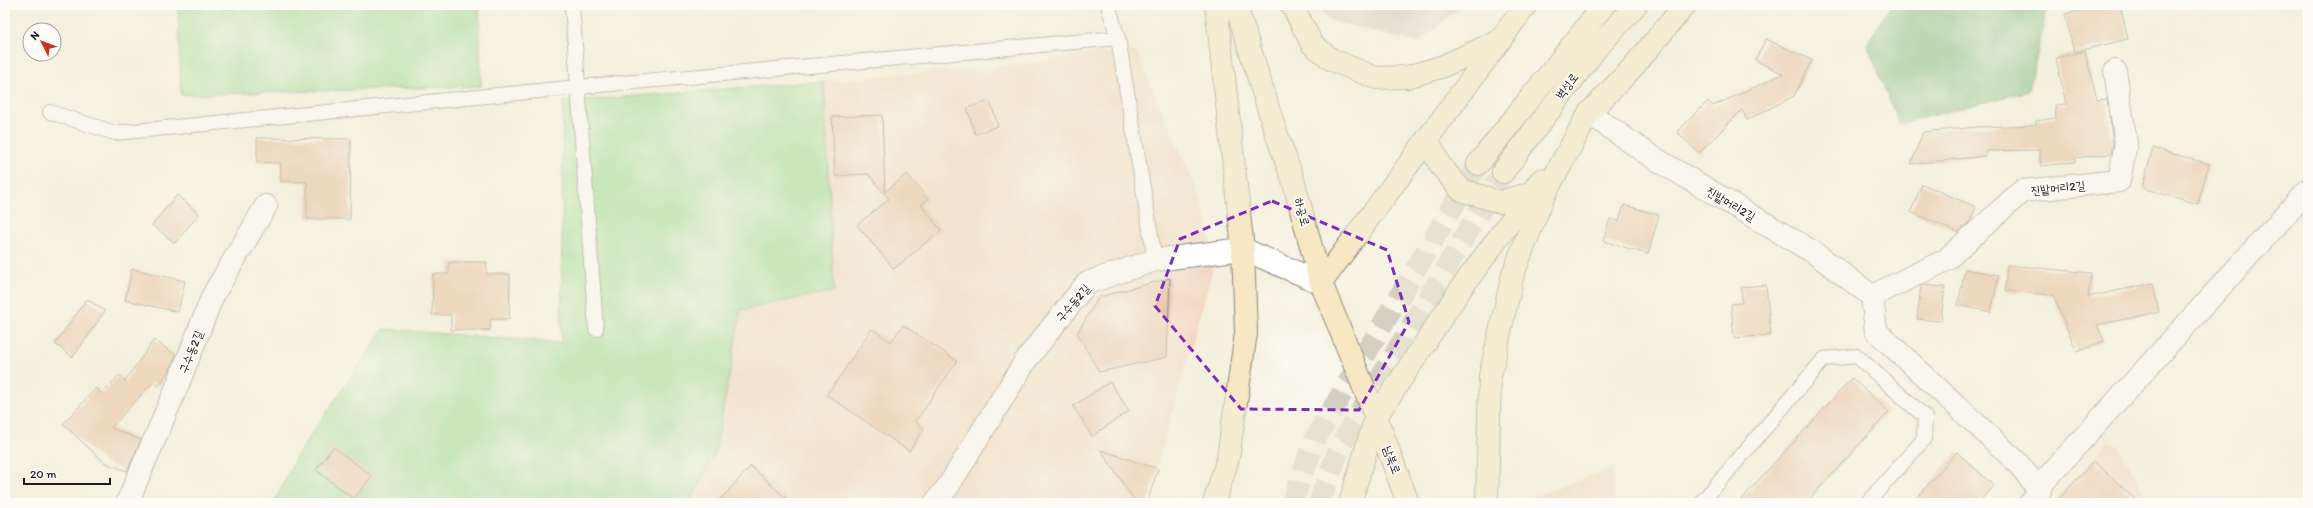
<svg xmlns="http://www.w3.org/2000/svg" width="2313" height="508" font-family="Itim,'Poor Story',sans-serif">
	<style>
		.built { fill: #f2d5be }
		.industrial { fill: #cfc1ba }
		.green { fill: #97da91; stroke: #5a7b56 }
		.forest { fill: #79ba7b; stroke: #4a6b4c }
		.building { fill: #e5ba98 }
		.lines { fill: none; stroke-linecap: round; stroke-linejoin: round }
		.secondary-tunnel { stroke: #d4d0c1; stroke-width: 22; stroke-dasharray: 22 11; stroke-linecap: butt }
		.service-casing { stroke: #88867d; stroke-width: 16 }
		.minor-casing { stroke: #88867d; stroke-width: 24 }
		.secondary-casing { stroke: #88867d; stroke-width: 24 }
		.service { stroke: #fff; stroke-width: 14 }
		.minor { stroke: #fff; stroke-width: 22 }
		.secondary { stroke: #f8e7c3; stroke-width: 22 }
		.marked { fill: none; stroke: #7b2cbf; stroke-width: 3; stroke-dasharray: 8 5; stroke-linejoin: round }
		.labels { text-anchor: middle; stroke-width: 3.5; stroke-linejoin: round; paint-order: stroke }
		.street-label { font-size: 12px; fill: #1c1c1c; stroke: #fdfcf7 }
	</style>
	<rect width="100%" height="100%" fill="#fdfcf7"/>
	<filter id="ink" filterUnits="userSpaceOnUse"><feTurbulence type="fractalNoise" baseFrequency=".025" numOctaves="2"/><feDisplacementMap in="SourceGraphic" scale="8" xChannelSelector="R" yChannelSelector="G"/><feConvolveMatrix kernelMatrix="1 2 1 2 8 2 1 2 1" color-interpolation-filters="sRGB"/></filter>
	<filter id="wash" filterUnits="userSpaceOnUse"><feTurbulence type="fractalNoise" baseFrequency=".012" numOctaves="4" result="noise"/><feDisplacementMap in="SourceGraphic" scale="16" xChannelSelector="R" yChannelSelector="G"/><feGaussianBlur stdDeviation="0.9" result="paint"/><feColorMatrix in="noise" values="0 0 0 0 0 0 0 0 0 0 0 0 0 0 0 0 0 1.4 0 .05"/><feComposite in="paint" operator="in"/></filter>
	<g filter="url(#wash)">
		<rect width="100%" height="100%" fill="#f4f0de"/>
		<g class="built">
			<path d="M 1136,51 L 1201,199 L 1215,261 L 1147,503 L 689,503 L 715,454 L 741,310 L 834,291 L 824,81 L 1024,64 L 1080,54 Z"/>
			<path d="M 2109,440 L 2118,446 L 2151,501 L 2148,503 L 2052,503 Z"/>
			<path d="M 1613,468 L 1615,503 L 1515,503 Z"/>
		</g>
		<path class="industrial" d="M 1319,5 L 1462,5 L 1419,43 L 1328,20 Z"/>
		<g class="green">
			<path d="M 178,5 L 479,5 L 481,86 L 181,95 Z"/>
			<path d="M 824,81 L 834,291 L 741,310 L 715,454 L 689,503 L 274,503 L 296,457 L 384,329 L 561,343 L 563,102 Z"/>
		</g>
		<path class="forest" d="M 1891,5 L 2048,5 L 2029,91 L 1899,124 L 1867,44 Z"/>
		<g id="blocks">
			<g class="building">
				<path d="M 2103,5 L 2120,5 L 2128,39 L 2074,52 L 2065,14 Z"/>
				<path d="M 1766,39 L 1812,60 L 1794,96 L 1747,120 L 1742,110 L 1699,153 L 1677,132 L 1708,101 L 1713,106 L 1783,74 L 1755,60 Z"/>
				<path d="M 2085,51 L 2097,100 L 2107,99 L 2113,144 L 2111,154 L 2075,158 L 2075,162 L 2041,166 L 2039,150 L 1986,151 L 1986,156 L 1911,164 L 1923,132 L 1977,127 L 2036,125 L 2036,121 L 2056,118 L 2055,105 L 2066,104 L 2056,58 Z"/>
				<path d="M 990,101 L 998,126 L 975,134 L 967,108 Z"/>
				<path d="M 882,115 L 885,192 L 907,174 L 928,199 L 921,205 L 941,230 L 894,269 L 857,225 L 889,199 L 868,174 L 835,176 L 832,117 Z"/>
				<path d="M 257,138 L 351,139 L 350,219 L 307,219 L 307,182 L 280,181 L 281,163 L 257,162 Z"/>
				<path d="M 2153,148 L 2209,164 L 2198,204 L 2142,188 Z"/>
				<path d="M 1922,184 L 1976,207 L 1970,221 L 1958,232 L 1911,212 Z"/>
				<path d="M 177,195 L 199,214 L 175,243 L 152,225 Z"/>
				<path d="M 1624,205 L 1659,215 L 1648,254 L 1603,241 L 1610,219 L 1619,221 Z"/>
				<path d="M 449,262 L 487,262 L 486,274 L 510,274 L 509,319 L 490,319 L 490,330 L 451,330 L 451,315 L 432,315 L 433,274 L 449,274 Z"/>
				<path d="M 2007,265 L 2091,273 L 2088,297 L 2153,283 L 2159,312 L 2097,325 L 2104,341 L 2077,352 L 2053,295 L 2005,291 Z"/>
				<path d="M 132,269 L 185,281 L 178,312 L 125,300 Z"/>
				<path d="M 1965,269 L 1999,275 L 1991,312 L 1958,305 Z"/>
				<path d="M 1170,278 L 1167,357 L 1099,372 L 1077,333 L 1099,297 Z"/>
				<path d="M 1766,285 L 1771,335 L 1734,338 L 1731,304 L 1742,303 L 1741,287 Z"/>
				<path d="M 1923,285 L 1945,287 L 1941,321 L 1917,319 L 1921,286 Z"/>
				<path d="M 87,299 L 105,311 L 73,357 L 55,344 Z"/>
				<path d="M 903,325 L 957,361 L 915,422 L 924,428 L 909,451 L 827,395 L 872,329 L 891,342 Z"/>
				<path d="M 154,340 L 176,355 L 169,371 L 159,386 L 153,382 L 111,428 L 141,440 L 127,471 L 105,463 L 63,424 L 96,388 L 102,394 L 119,375 L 125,381 Z"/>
				<path d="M 1852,378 L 1889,412 L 1806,503 L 1738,503 Z"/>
				<path d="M 1110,382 L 1129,411 L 1092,436 L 1073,406 Z"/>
				<path d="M 333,447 L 372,476 L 354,499 L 316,470 Z"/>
				<path d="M 1101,450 L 1158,469 L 1147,503 L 1136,503 Z"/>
				<path d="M 1957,452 L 1994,486 L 1978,503 L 1912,503 Z"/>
				<path d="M 2094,461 L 2139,503 L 2055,503 Z"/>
				<path d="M 751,466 L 791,503 L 717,503 Z"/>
			</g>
		</g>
	</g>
	<g filter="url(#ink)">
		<use href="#blocks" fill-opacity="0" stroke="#88867d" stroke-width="1"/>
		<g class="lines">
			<g class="secondary-tunnel">
				<path d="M 1292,503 L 1315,439 L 1478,164"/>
				<path d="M 1319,503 L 1340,447 L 1503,172"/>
			</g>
			<defs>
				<g id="service">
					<path d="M 572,5 L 596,329"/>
					<path d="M 1108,5 L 1118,38"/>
					<path d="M 50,112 L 115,133 L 578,87 L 1118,38 L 1155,260"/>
					<path d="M 1701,503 L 1824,359 L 1857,356 L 1925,417 L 1924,439 L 1867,503"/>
				</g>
				<g id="minor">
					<path d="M 1589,113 L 1649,155 L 1813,252 L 1872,296 L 1876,331 L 2017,462 L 2040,491 L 2030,503"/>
					<path d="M 1872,296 L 1946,260 L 2022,191 L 2119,181 L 2126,142 L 2115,71"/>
					<path d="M 2038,488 L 2308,190"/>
					<path d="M 127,503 L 176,389 L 213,295 L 266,206"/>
					<path d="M 935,503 L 949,485 L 1026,360 L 1087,283 L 1155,260 L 1243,249 L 1321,283"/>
				</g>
				<g id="secondary">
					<path d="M 1236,5 L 1275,130 L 1293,180 L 1321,283 L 1376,417 L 1408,503"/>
					<path d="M 1292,5 L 1312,44 L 1332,60 L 1376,78 L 1407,77 L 1441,67 L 1499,41"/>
					<path d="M 1427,139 L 1440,165 L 1461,190 L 1500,202 L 1531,193"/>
					<path d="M 1478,164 L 1604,5"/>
					<path d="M 1503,172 L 1595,50 L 1636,5"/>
					<path d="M 1321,283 L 1526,5"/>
					<path d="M 1214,503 L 1228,458 L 1246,333 L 1243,249 L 1216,5"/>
					<path d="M 1350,503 L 1376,417 L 1462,287 L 1541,180"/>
					<path d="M 1487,503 L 1490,376 L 1513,274 L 1543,197 L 1589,113 L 1633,67 L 1685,5"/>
				</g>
			</defs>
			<use href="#service" class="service-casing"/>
			<use href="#minor" class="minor-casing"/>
			<use href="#secondary" class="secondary-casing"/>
			<use href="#service" class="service"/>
			<use href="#minor" class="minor"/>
			<use href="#secondary" class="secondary"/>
		</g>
	</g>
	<path d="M0 0H2313V508H0ZM 1272,201 L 1387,250 L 1409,322 L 1359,410 L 1241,409 L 1155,306 L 1180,239 Z" fill="#f4f0de" fill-opacity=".55" fill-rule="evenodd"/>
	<path class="marked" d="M 1272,201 L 1387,250 L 1409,322 L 1359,410 L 1241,409 L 1155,306 L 1180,239 Z"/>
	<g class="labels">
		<g class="street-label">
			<text transform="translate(1567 86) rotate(-53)" y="4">벽성로</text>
			<text transform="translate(2058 188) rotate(-6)" y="4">진밭머리2길</text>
			<text transform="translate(1731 204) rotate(31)" y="4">진밭머리2길</text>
			<text transform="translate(1302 212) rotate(75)" y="4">하공로</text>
			<text transform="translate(1073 303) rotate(-49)" y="4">구수동2길</text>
			<text transform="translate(191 352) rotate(-68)" y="4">구수동2길</text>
			<text transform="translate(1392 460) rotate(70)" y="4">남북로</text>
		</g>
	</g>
	<rect width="2313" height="508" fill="none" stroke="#fdfcf7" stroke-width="20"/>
	<g transform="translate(42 42) rotate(312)"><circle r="19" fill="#fdfcf7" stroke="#a3a29f"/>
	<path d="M0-3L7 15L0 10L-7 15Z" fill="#c8321e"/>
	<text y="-6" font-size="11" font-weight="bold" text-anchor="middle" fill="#1c1c1c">N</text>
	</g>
	<path d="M24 478v6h86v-6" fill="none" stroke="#1c1c1c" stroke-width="2"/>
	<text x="30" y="478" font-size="12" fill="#1c1c1c" stroke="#fdfcf7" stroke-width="3" paint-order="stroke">20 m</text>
</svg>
